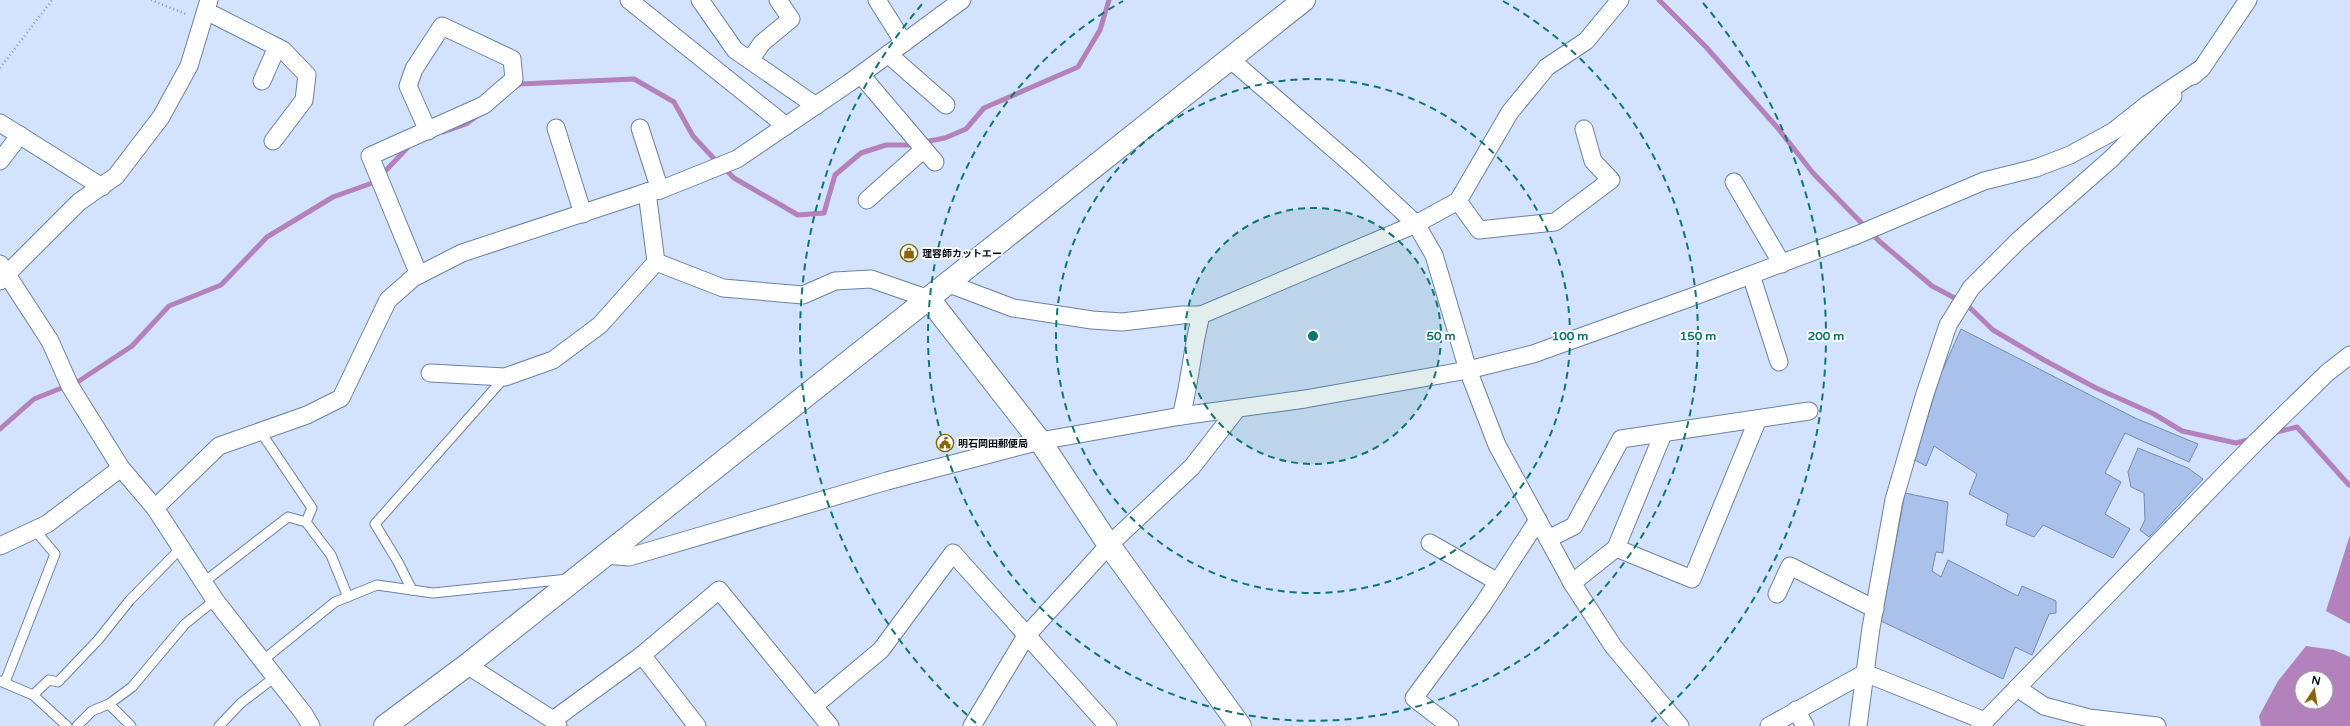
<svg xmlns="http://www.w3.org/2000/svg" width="2350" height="726" font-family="'Varela Round','Noto Sans JP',sans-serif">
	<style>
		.water { fill: #b381bb; fill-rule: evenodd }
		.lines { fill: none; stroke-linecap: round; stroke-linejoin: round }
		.stream { stroke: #b381bb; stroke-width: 5 }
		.building { fill: #a9c1eb; stroke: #748ab2 }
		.service-casing { stroke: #6b81a8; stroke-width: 11 }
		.minor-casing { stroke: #6b81a8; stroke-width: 19 }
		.tertiary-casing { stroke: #6b81a8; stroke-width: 24 }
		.path { stroke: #8f9bb1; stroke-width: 2.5; stroke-dasharray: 1 3; stroke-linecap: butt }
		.service { stroke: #fff; stroke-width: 9 }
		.minor { stroke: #fff; stroke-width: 17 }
		.tertiary { stroke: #fff; stroke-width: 22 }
		.ring { fill: none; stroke: #0f766e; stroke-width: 2; stroke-dasharray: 7 5 }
		.labels { text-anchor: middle; stroke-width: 3.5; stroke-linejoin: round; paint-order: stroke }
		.poi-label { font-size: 10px; font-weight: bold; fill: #050c1a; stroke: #fff; text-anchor: start }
		.centre { fill: #0f766e; stroke: #fff; stroke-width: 2 }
		.ring-label { font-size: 12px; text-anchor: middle; font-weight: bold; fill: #0f766e; stroke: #fff; stroke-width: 3.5; stroke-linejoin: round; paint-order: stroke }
	</style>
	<rect width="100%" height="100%" fill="#d4e3fd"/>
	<g class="water">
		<path d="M 2350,535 L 2350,624 L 2326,611 Z"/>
		<path d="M 2306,646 L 2334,650 L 2350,657 L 2350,726 L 2261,726 L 2259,716 L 2278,681 ZM 2302,678 L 2326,678 L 2326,702 L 2302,702 Z"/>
	</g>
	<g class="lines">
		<g class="stream">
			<path d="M 1659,0 L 1706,47 L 1776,126 L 1813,173 L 1879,241 L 1932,286 L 1966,304 L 1993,330 L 2044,360 L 2096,388 L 2154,414 L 2182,431 L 2236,443 L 2252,439"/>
			<path d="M 515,87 L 520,84 L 634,79 L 674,102 L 693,136 L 718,163"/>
			<path d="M 443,132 L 466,124 L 477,116"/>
			<path d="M 724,168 L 734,178 L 798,215 L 824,213 L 835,175 L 861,153 L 886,145 L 908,145 L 945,138 L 966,129 L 984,108 L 1078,67 L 1100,30 L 1109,0"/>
			<path d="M 0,429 L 34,399 L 79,381 L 132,346 L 169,306 L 221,285 L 267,237 L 333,197 L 375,182 L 410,145"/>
			<path d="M 2273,433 L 2297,427 L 2349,485"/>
		</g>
	</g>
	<g class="building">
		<path d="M 1961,329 L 2135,418 L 2198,444 L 2189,462 L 2125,433 L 2105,473 L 2121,482 L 2105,514 L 2130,529 L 2113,558 L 2043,525 L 2034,537 L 2006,525 L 2008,514 L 1969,494 L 1977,474 L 1934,446 L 1926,466 L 1915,460 L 1940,376 Z"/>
		<path d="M 2138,448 L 2188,468 L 2203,479 L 2149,537 L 2140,530 L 2145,520 L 2144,493 L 2131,487 L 2128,472 Z"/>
		<path d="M 1905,493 L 1948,502 L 1943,553 L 1936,552 L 1932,571 L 1941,577 L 1948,560 L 2018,596 L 2022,586 L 2056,601 L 2056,613 L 2049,614 L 2032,655 L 2015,647 L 2003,679 L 1881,621 Z"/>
	</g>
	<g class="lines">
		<defs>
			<g id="service">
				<path d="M 260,431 L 312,508 L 306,522 L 331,555 L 348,597"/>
				<path d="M 204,582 L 288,517 L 306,522"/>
				<path d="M 412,590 L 398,562 L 375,524 L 505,377"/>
				<path d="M 262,661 L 335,602 L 377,585 L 433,593 L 568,579"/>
				<path d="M 0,681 L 33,695 L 67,726"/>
				<path d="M 5,682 L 55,554 L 34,529"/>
				<path d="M 33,695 L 49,680 L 58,682 L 98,640 L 130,600 L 182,547"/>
				<path d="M 109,704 L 131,726"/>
				<path d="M 77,726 L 92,711 L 109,704 L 132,687 L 185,624 L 215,600"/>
				<path d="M 219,726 L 241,703 L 275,677"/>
			</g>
			<g id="minor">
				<path d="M 629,0 L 786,126"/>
				<path d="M 700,0 L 735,50 L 816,106"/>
				<path d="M 877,0 L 904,43"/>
				<path d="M 206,11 L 283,50 L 307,75 L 304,100 L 273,141"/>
				<path d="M 888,54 L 946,105"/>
				<path d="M 1230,59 L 1357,169 L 1416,224 L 1434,255 L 1468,370 L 1497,445 L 1572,583 L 1613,646 L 1680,726"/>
				<path d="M 750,60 L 762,43 L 791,19 L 778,0"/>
				<path d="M 861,75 L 935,162"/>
				<path d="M 2193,76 L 2202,68 L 2248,0"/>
				<path d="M 262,81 L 277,47"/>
				<path d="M 0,123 L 102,187"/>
				<path d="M 556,128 L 583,214"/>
				<path d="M 640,128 L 660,190"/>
				<path d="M 0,161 L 20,135"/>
				<path d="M 1734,182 L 1782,264"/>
				<path d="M 647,192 L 656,262 L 723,288 L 803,295 L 835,281 L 871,279 L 929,299"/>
				<path d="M 867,200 L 924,149"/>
				<path d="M 1458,201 L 1479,230 L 1555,222 L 1611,180 L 1593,161 L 1584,129"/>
				<path d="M 0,264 L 50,341 L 70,386 L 121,468 L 155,508 L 215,600 L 304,714 L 311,726"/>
				<path d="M 419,275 L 370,156 L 484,105 L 514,79 L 512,59 L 442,26 L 414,69 L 408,86 L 428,131"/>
				<path d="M 1751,275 L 1779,362"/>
				<path d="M 0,281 L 79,202 L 116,176 L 161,117 L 189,66 L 209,0"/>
				<path d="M 947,283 L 1013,308 L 1092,320 L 1122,322 L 1182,315 L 1201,315 L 1416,224 L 1458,201 L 1510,112 L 1547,67 L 1586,41 L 1620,0"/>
				<path d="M 430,373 L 505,377 L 553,360 L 600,325 L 656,262"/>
				<path d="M 1181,416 C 1190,383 1192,349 1201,315"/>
				<path d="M 1663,434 L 1616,548 L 1692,579 L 1758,419"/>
				<path d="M 155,508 L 219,446 L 307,415 L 341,398 L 388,300 L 413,278 L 462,253 L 647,192 L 660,190 L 737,159 L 849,83 L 962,0"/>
				<path d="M 1548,539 L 1574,526 L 1621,439 L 1809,411"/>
				<path d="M 1430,543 L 1498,582"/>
				<path d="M 0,546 L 47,524 L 121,468"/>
				<path d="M 603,555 L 629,557 L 887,481 L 1040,441 L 1181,416 L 1305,399 L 1468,370 L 1533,354 L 1692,297 L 1857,235 L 1984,181 L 2036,168 L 2070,155 L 2114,131 L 2148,104 L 2202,68"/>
				<path d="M 1572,583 L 1616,548"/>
				<path d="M 1777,594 L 1790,566 L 1875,609"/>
				<path d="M 642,655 L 697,726"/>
				<path d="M 467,665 L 553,720 L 558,726"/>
				<path d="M 1865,673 L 1985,721"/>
				<path d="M 2017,688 L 2044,706 L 2089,718 L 2157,726"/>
				<path d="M 814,706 L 881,650 L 953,553 L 1108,726"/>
				<path d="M 1796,710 L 1805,726"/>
				<path d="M 553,720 L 642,655 L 719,590 L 830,726"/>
				<path d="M 972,726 L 1026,636 L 1109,545 L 1192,467 L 1237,409"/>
				<path d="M 1450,726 L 1414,698 L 1482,606 L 1538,520"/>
				<path d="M 1769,726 L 1865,673"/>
				<path d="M 1858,726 L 1871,628 L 1894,500 L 1924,397 L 1948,325 L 1971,288 L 2019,240 L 2112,158 L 2173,96"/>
				<path d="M 1980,726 L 2256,442 L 2327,373 L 2350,355"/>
			</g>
			<g id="tertiary">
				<path d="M 929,299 L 1040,441 L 1109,545 L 1240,726"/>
				<path d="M 385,726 L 467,665 L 1304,0"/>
			</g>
		</defs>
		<use href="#service" class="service-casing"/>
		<use href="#minor" class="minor-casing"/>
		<use href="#tertiary" class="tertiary-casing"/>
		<g class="path">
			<path d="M 151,0 L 188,15"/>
			<path d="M 0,68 L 52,0"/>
		</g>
		<use href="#service" class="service"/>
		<use href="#minor" class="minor"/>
		<use href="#tertiary" class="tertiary"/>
	</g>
	<circle cx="1313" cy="336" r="128" fill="#0f766e" fill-opacity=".12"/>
	<g class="ring">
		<circle cx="1313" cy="336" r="128"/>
		<circle cx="1313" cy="336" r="257"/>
		<path d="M1503 1A385 385 0 1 1 1123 1"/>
		<path d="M976 723A513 513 0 0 1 923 3M1703 3A513 513 0 0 1 1650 723"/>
	</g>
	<defs>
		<symbol id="shop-ring" viewBox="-11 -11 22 22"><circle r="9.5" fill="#fff" stroke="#8a6303" stroke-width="1.5"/><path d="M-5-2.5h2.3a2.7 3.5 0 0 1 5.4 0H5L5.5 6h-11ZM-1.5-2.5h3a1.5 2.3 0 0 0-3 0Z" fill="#8a6303"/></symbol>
		<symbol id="civic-ring" viewBox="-11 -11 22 22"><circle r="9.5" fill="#fff" stroke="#8a6303" stroke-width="1.5"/><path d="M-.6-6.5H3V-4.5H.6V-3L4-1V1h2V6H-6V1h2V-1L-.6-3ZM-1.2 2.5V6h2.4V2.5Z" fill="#8a6303"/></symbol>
	</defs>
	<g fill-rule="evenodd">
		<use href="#shop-ring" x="899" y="243" width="20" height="20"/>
		<use href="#civic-ring" x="935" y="433" width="20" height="20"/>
	</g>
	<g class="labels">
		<g class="poi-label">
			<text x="922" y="257">理容師カットエー</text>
			<text x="958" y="447">明石岡田郵便局</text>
		</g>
	</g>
	<circle cx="1313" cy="336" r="6" class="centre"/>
	<g class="ring-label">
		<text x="1441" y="340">50 m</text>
		<text x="1570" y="340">100 m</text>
		<text x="1698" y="340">150 m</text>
		<text x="1826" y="340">200 m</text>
	</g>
	<g transform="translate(2314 690) rotate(12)"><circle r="19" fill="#ffffff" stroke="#9b9ea3"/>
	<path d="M0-3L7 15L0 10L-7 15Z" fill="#8a6303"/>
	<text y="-6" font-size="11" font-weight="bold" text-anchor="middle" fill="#050c1a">N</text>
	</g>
</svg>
